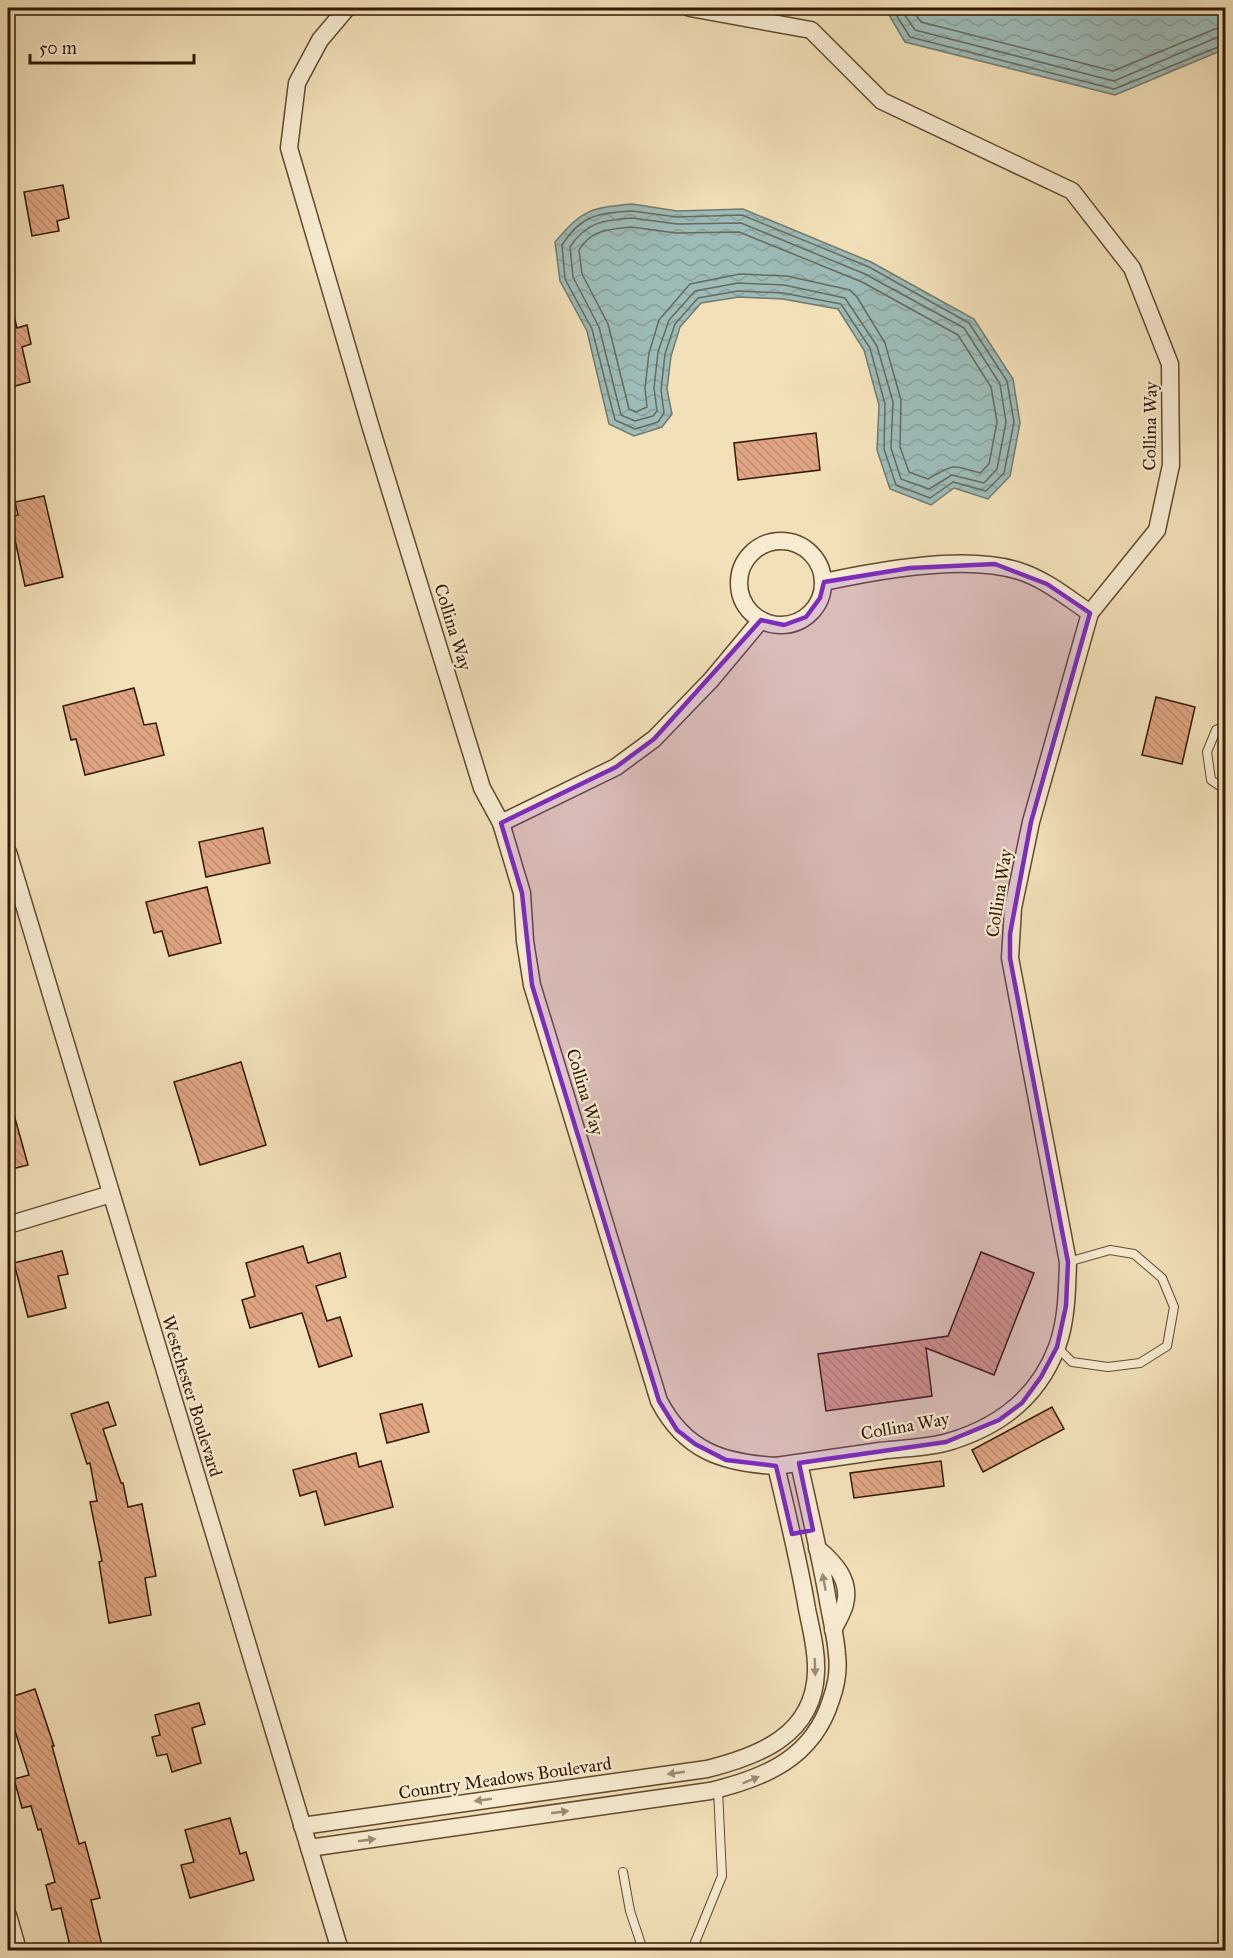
<svg xmlns="http://www.w3.org/2000/svg" width="1233" height="1958" font-family="'IM FELL Great Primer',serif">
	<style>
		.water { fill: url(#water-waves); stroke: #727a6e; stroke-width: 1.5 }
		.lines { fill: none; stroke-linecap: round; stroke-linejoin: round }
		.shore { stroke: #686a5c; stroke-width: 1.5 }
		.building { fill: url(#building-back-hatch); stroke: #321801; stroke-width: 1.5 }
		.service-casing { stroke: #624a2f; stroke-width: 10 }
		.minor-casing { stroke: #624a2f; stroke-width: 19 }
		.service { stroke: #f7ebd1; stroke-width: 8 }
		.minor { stroke: #f7ebd1; stroke-width: 16 }
		.oneway { fill: #9e8c73 }
		.marked { fill: #7b2cbf; fill-opacity: 0.2; stroke: #7b2cbf; stroke-width: 4.5; stroke-linejoin: round }
		.labels { text-anchor: middle; stroke-width: 4.5; stroke-linejoin: round; paint-order: stroke }
		.street-label { font-size: 18px; fill: #321801; stroke: #f7ebd1 }
	</style>
	<defs>
		<pattern id="water-waves" width="16" height="10" patternUnits="userSpaceOnUse" patternTransform="scale(1.5)"><rect width="16" height="10" fill="#9dbbb7"/><path d="M0 5q4-4 8 0t8 0" fill="none" stroke="#88a09c"/></pattern>
		<pattern id="building-back-hatch" width="6" height="6" patternUnits="userSpaceOnUse" patternTransform="scale(1.5)"><rect width="6" height="6" fill="#dfa583"/><path d="M-1 5l2 2M0 0l6 6M5-1l2 2" fill="none" stroke="#c08d6f"/></pattern>
	</defs>
	<rect width="100%" height="100%" fill="#f2e0b8"/>
	<filter id="stains"><feTurbulence type="fractalNoise" baseFrequency=".00333" numOctaves="4"/><feColorMatrix values="0 0 0 0 .2 0 0 0 0 .09 0 0 0 0 .02 0 0 0 .5 -.17"/></filter>
	<radialGradient id="worn" r=".72"><stop offset=".6" stop-color="#630" stop-opacity="0"/><stop offset="1" stop-color="#630" stop-opacity=".3"/></radialGradient>
	<g class="water">
		<path d="M 885,8 L 1225,8 L 1225,49 L 1115,95 L 905,42 Z"/>
		<path d="M 632,204 L 677,211 L 743,209 L 871,262 L 974,319 L 1013,379 L 1020,423 L 1010,476 L 988,499 L 954,488 L 931,505 L 890,489 L 877,450 L 879,405 L 864,350 L 838,309 L 783,299 L 739,297 L 701,303 L 680,327 L 671,356 L 667,389 L 672,414 L 662,427 L 634,436 L 609,424 L 587,331 L 560,281 L 555,242 C 583,209 590,208 632,204 Z"/>
	</g>
	<g class="lines">
		<g class="shore">
			<path d="M 892,8 L 910,37 L 1114,89 L 1226,44"/>
			<path d="M 900,8 L 915,30 L 1114,81 L 1218,37 L 1226,36"/>
			<path d="M 911,8 L 921,22 L 1113,71 L 1215,29 L 1226,27"/>
			<path d="M 632,211 L 677,217 L 742,215 L 869,267 L 969,323 L 1007,381 L 1014,422 L 1004,473 L 986,491 L 953,482 L 930,498 L 896,485 L 884,449 L 885,404 L 870,348 L 841,304 L 783,293 L 738,291 L 698,298 L 675,324 L 665,354 L 661,390 L 664,413 L 658,422 L 635,429 L 615,420 L 592,329 L 565,279 L 562,245 C 581,215 598,213 632,211 Z"/>
			<path d="M 632,218 L 677,224 L 741,223 L 865,274 L 964,328 L 1000,384 L 1006,422 L 997,469 L 984,483 L 952,475 L 929,489 L 901,479 L 891,448 L 893,402 L 877,346 L 845,298 L 784,285 L 738,283 L 695,291 L 669,320 L 658,352 L 654,388 L 657,411 L 653,416 L 635,421 L 621,415 L 599,327 L 573,277 L 570,247 C 586,222 604,220 632,218 Z"/>
			<path d="M 631,227 L 676,233 L 739,232 L 862,282 L 958,335 L 991,387 L 997,422 L 989,464 L 980,473 C 951,464 954,464 928,479 L 909,472 L 900,447 L 901,400 L 885,343 L 857,297 L 850,290 L 787,276 L 740,274 L 690,284 L 659,320 L 649,353 L 645,388 L 647,407 L 636,412 L 629,409 L 608,324 L 582,274 L 579,250 C 591,230 609,229 631,227 Z"/>
		</g>
	</g>
	<g class="building">
		<path d="M 63,185 L 69,218 L 57,221 L 59,231 L 32,236 L 24,192 Z"/>
		<path d="M 14,316 L 17,328 L 27,325 L 31,344 L 22,347 L 30,382 L 8,388 L 8,317 Z"/>
		<path d="M 816,433 L 820,470 L 738,480 L 734,443 Z"/>
		<path d="M 44,496 L 63,577 L 25,586 L 10,517 L 18,515 L 15,502 Z"/>
		<path d="M 134,688 L 144,725 L 156,723 L 164,755 L 85,775 L 76,739 L 71,740 L 63,706 Z"/>
		<path d="M 1156,697 L 1195,707 L 1182,764 L 1142,755 Z"/>
		<path d="M 263,828 L 270,863 L 206,877 L 199,842 Z"/>
		<path d="M 207,887 L 221,943 L 169,956 L 162,931 L 154,933 L 146,902 Z"/>
		<path d="M 241,1062 L 266,1145 L 200,1165 L 174,1082 Z"/>
		<path d="M 13,1111 L 28,1165 L 8,1170 L 8,1112 Z"/>
		<path d="M 303,1246 L 308,1263 L 340,1253 L 346,1277 L 316,1286 L 327,1321 L 340,1317 L 352,1356 L 319,1367 L 302,1313 L 250,1328 L 242,1300 L 255,1296 L 246,1263 Z"/>
		<path d="M 62,1251 L 68,1274 L 58,1276 L 66,1308 L 28,1317 L 14,1263 Z"/>
		<path d="M 981,1252 L 1034,1273 L 994,1375 L 926,1348 L 932,1396 L 826,1411 L 818,1354 L 948,1336 Z"/>
		<path d="M 108,1402 L 116,1425 L 103,1429 L 121,1483 L 123,1483 L 128,1507 L 142,1504 L 156,1576 L 145,1578 L 151,1615 L 109,1623 L 99,1562 L 102,1561 L 90,1502 L 97,1501 L 90,1463 L 87,1464 L 71,1414 Z"/>
		<path d="M 422,1404 L 429,1432 L 387,1443 L 380,1414 Z"/>
		<path d="M 1052,1407 L 1064,1429 L 983,1472 L 972,1450 Z"/>
		<path d="M 356,1453 L 359,1467 L 381,1461 L 393,1507 L 325,1525 L 316,1491 L 300,1496 L 293,1470 Z"/>
		<path d="M 941,1461 L 944,1486 L 854,1498 L 850,1473 Z"/>
		<path d="M 35,1689 L 54,1746 L 52,1746 L 79,1844 L 85,1842 L 100,1898 L 91,1900 L 103,1950 L 71,1950 L 61,1908 L 52,1910 L 46,1885 L 55,1882 L 41,1829 L 38,1830 L 31,1806 L 22,1808 L 14,1779 L 29,1775 L 8,1709 L 8,1698 Z"/>
		<path d="M 199,1703 L 205,1724 L 192,1728 L 201,1763 L 172,1772 L 167,1754 L 157,1756 L 152,1737 L 160,1735 L 155,1715 Z"/>
		<path d="M 230,1818 L 240,1854 L 246,1852 L 254,1880 L 190,1898 L 181,1865 L 194,1862 L 185,1830 Z"/>
	</g>
	<g class="lines">
		<defs>
			<g id="service">
				<path d="M 1226,726 L 1216,730 L 1207,752 L 1211,780 L 1226,790"/>
				<path d="M 1057,1347 L 1072,1362 L 1108,1367 L 1140,1363 L 1167,1346 L 1174,1307 L 1162,1278 L 1134,1254 L 1110,1250 L 1068,1262"/>
				<path d="M 623,1872 L 630,1911 L 643,1950"/>
				<path d="M 692,1950 L 722,1876 L 718,1789"/>
			</g>
			<g id="minor">
				<path d="M 347,8 L 320,40 L 297,83 L 289,148 L 371,428 L 482,788 L 501,823 L 522,893 L 525,941 L 532,985 L 659,1401 C 685,1451 723,1463 776,1466 C 811,1461 845,1456 880,1451 C 902,1448 927,1448 948,1442 C 999,1427 1038,1398 1057,1347 C 1067,1320 1067,1290 1068,1262 L 1010,958 L 1013,908 L 1031,822 L 1090,613 L 1157,530 L 1171,465 L 1170,364 L 1132,268 L 1072,191 L 882,101 L 811,30 L 690,8"/>
				<circle cx="781" cy="583" r="42"/>
				<path d="M 824,582 C 879,570 966,554 1019,571 C 1045,579 1068,598 1090,613"/>
				<path d="M 501,823 L 616,767 L 654,739 L 711,680 L 761,620"/>
				<path d="M 8,852 L 340,1950"/>
				<path d="M 8,1225 L 111,1194"/>
				<path d="M 817,1548 C 834,1562 851,1580 845,1604 C 843,1613 837,1622 833,1630"/>
				<path d="M 302,1826 L 707,1769 C 759,1756 814,1735 816,1672 C 817,1651 811,1629 807,1609 C 799,1561 787,1513 776,1466"/>
				<path d="M 309,1848 L 710,1791 C 765,1778 813,1758 831,1700 C 836,1686 839,1670 837,1655 C 836,1637 831,1619 828,1601 C 820,1555 809,1509 799,1463"/>
				<path d="M 8,1915 L 18,1950"/>
			</g>
		</defs>
		<use href="#service" class="service-casing"/>
		<use href="#minor" class="minor-casing"/>
		<use href="#service" class="service"/>
		<use href="#minor" class="minor"/>
	</g>
	<defs><path id="oneway-solid" d="M-6-.8H1V-3.2L6.5 0L1 3.2V.8H-6Z" transform="scale(1.5)"/></defs>
	<g class="oneway">
		<use href="#oneway-solid" transform="translate(824 1582) rotate(-101)"/>
		<use href="#oneway-solid" transform="translate(815 1667) rotate(88)"/>
		<use href="#oneway-solid" transform="translate(676 1773) rotate(172)"/>
		<use href="#oneway-solid" transform="translate(751 1780) rotate(-22)"/>
		<use href="#oneway-solid" transform="translate(483 1800) rotate(172)"/>
		<use href="#oneway-solid" transform="translate(560 1812) rotate(-8)"/>
		<use href="#oneway-solid" transform="translate(367 1840) rotate(-8)"/>
	</g>
	<path class="marked" d="M 995,564 L 1047,584 L 1090,613 L 1031,822 L 1010,934 L 1010,958 L 1068,1262 L 1066,1306 L 1057,1347 L 1041,1377 L 1022,1403 L 999,1420 L 946,1442 L 799,1463 L 813,1530 L 792,1534 L 776,1466 L 726,1460 L 695,1444 L 677,1430 L 659,1401 L 532,985 L 522,893 L 501,823 L 616,767 L 654,739 L 761,620 L 784,625 L 806,617 L 820,598 L 824,582 L 910,568 Z"/>
	<g class="labels">
		<g class="street-label">
			<text transform="translate(1150 426) rotate(-89)" y="6">Collina Way</text>
			<text transform="translate(453 627) rotate(73)" y="6">Collina Way</text>
			<text transform="translate(999 893) rotate(-81)" y="6">Collina Way</text>
			<text transform="translate(585 1092) rotate(73)" y="6">Collina Way</text>
			<text transform="translate(192 1396) rotate(73)" y="6">Westchester Boulevard</text>
			<text transform="translate(905 1426) rotate(-10)" y="6">Collina Way</text>
			<text transform="translate(505 1778) rotate(-8)" y="6">Country Meadows Boulevard</text>
		</g>
	</g>
	<rect width="1233" height="1958" fill="none" stroke="#f2e0b8" stroke-width="30"/>
	<rect x="9" y="9" width="1215" height="1940" fill="none" stroke="#321801" stroke-width="3"/>
	<rect x="15" y="15" width="1203" height="1928" fill="none" stroke="#321801" stroke-width="1.5"/>
	<path d="M30 54v9h164v-9" fill="none" stroke="#321801" stroke-width="3"/>
	<text x="39" y="54" font-size="18" fill="#321801" stroke="#f7ebd1" stroke-width="4.5" paint-order="stroke">50 m</text>
	<rect width="100%" height="100%" filter="url(#stains)"/>
	<rect width="100%" height="100%" fill="url(#worn)"/>
</svg>
